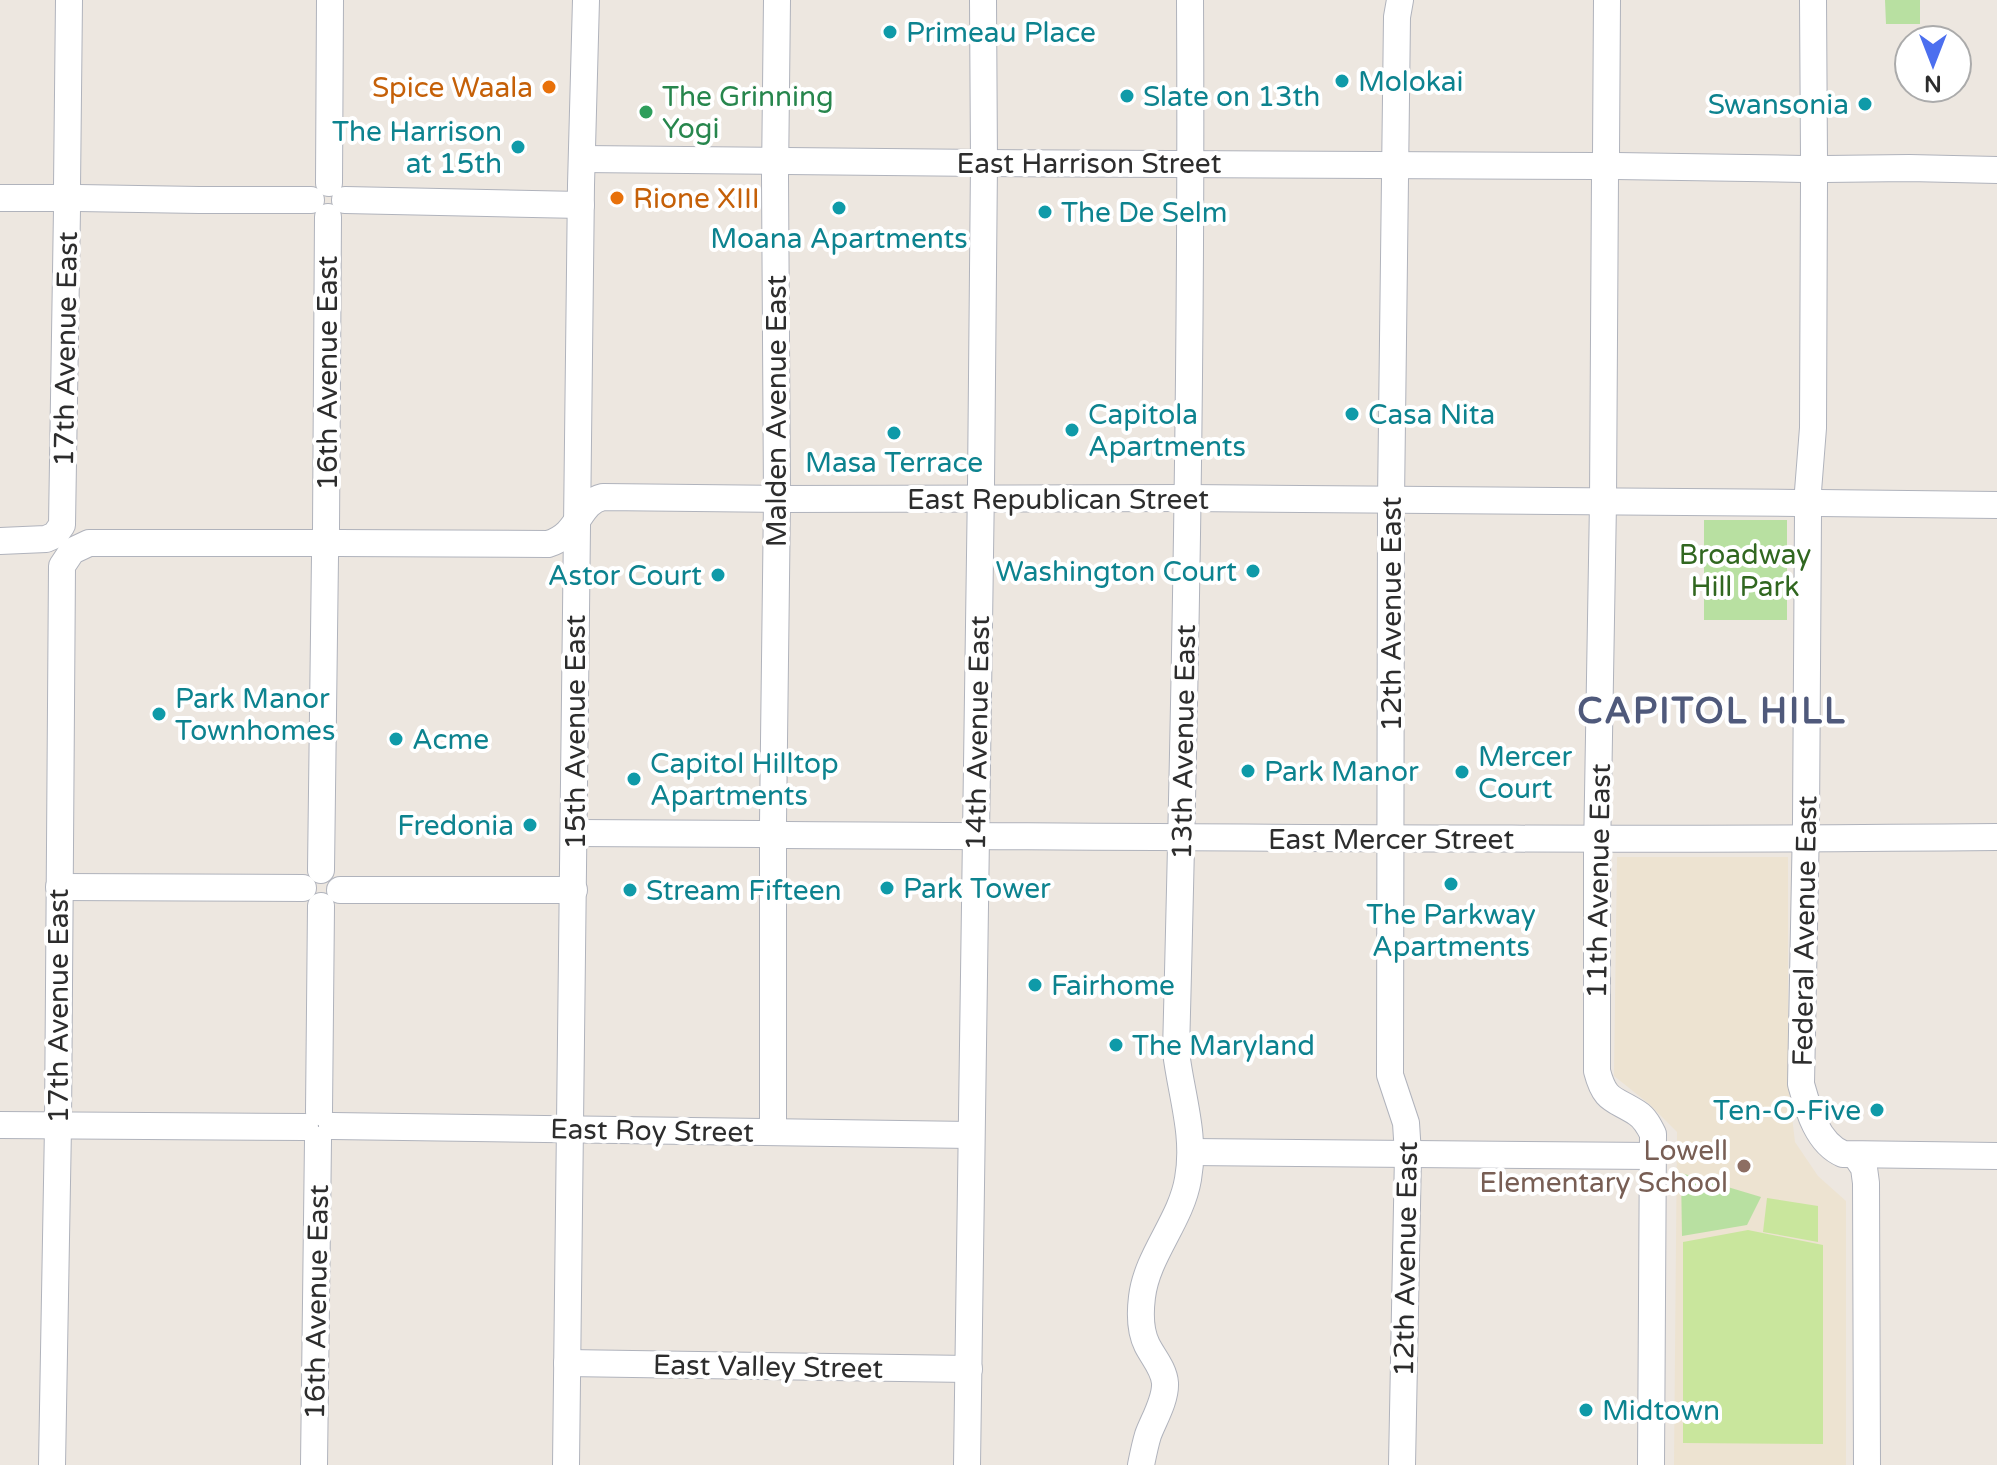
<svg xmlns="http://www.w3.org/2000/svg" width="1997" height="1465" font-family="'Varela Round',sans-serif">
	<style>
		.education { fill: #ede3d1 }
		.green { fill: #b8e0a1 }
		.pitch { fill: #c9e69d }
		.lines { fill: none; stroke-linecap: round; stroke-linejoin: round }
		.minor-casing { stroke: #b0b3bc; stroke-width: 28 }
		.minor { stroke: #fff; stroke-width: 26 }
		.culture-dot { fill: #0f9aa8; stroke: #fff; stroke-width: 3 }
		.food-dot { fill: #e8710a; stroke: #fff; stroke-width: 3 }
		.leisure-dot { fill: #2e9e5b; stroke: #fff; stroke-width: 3 }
		.education-dot { fill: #8d6e63; stroke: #fff; stroke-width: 3 }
		.labels { text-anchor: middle; stroke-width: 8; stroke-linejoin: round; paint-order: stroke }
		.culture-label { font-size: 28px; fill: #0d838f; stroke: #fff; text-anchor: start }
		.food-label { font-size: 28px; fill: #c56008; stroke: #fff; text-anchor: end }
		.leisure-label { font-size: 28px; fill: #27864d; stroke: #fff; text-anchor: start }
		.street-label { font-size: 28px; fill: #2d2d2d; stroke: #fff }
		.park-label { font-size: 28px; fill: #316720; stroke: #fff }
		.education-label { font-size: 28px; fill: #785e54; stroke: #fff; text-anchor: end }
		.district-label { font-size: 36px; font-weight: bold; letter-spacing: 2px; fill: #4f597b; stroke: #fff }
	</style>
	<rect width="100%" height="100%" fill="#ede7e0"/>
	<path class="education" d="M 1617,857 L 1788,857 L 1788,1083 L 1795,1142 L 1818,1176 L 1846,1201 L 1846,1465 L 1674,1465 L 1677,1132 L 1648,1103 L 1614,1076 Z"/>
	<g class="green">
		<path d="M 1885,0 L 1920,0 L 1920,24 L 1886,24 Z"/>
		<rect x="1704" y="520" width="83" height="100"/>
		<path d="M 1681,1173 L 1761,1197 L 1747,1225 L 1682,1236 Z"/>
	</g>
	<g class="pitch">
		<path d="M 1767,1198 L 1818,1206 L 1818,1242 L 1763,1232 Z"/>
		<path d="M 1748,1230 L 1823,1245 L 1823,1444 L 1683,1443 L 1683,1242 Z"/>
	</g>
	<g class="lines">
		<defs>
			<g id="minor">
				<path d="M 1400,0 L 1397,17 L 1391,501 L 1390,1075 L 1406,1123 L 1408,1154 L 1402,1465"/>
				<path d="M 1813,0 L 1814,159"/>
				<path d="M 1606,155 L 1607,0"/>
				<path d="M 582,159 L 984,163 L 1596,166"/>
				<path d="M 1616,166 L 1804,169"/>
				<path d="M 1825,169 L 1909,168 L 1997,170"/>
				<path d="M 1605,176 L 1603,502 L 1597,854 L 1597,1071 C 1605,1102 1614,1098 1637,1113 C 1645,1118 1649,1126 1653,1134 L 1651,1465"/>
				<path d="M 329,183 L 330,0"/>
				<path d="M 67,187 L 69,0"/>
				<path d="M 0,198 L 56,198"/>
				<path d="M 78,198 L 199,200 L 311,200"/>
				<path d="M 345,200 L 581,205"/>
				<path d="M 1808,491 L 1813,428 L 1814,180"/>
				<path d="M 1819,503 L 1997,505"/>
				<path d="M 1808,513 L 1806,822 L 1801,1084 C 1808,1109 1817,1143 1843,1154 L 1997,1156"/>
				<path d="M 326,530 L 328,217"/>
				<path d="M 0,541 L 46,539 L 55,535 L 62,525 L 67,209"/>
				<path d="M 338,543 L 548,544 C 581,534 577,503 603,497 L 777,499 L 1187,498 L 1797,503"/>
				<path d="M 773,823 L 777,499 L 775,177 L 777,0"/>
				<path d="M 575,833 L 762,834"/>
				<path d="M 785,835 C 1189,837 1593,841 1997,837"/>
				<path d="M 773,845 L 773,1131"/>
				<path d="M 321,870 L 325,556"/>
				<path d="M 59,887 L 303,888"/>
				<path d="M 340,890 L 574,890"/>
				<path d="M 319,1112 L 321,906"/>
				<path d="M 0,1125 L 305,1127"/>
				<path d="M 332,1126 L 971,1135"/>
				<path d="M 1191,1152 L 1653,1156"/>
				<path d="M 1856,1156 L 1864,1168 L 1866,1183 L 1867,1465"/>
				<path d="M 567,1363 L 969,1369"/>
				<path d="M 52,1465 L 58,1126 L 62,566 L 72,551 L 89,543 L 313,543"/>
				<path d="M 314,1465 L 318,1140"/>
				<path d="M 566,1465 L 581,185 L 586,0"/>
				<path d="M 967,1465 L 981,485 L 984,163 L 983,0"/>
				<path d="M 1141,1465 C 1143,1455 1145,1445 1148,1435 C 1153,1421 1166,1400 1165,1383 C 1164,1369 1153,1357 1147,1345 C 1140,1331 1140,1313 1142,1297 C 1147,1255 1181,1221 1188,1179 C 1196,1136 1181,1094 1176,1052 C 1185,702 1192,351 1190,0"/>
			</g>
		</defs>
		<use href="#minor" class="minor-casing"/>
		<use href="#minor" class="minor"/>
	</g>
	<g class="culture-dot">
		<circle cx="890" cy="32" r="8"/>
		<circle cx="1342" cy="81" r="8"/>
		<circle cx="1127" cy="96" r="8"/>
		<circle cx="1865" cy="104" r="8"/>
		<circle cx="518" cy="147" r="8"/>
		<circle cx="839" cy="208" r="8"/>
		<circle cx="1045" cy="212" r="8"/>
		<circle cx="1352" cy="414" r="8"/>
		<circle cx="1072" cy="430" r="8"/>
		<circle cx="894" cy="433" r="8"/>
		<circle cx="1253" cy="571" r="8"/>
		<circle cx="718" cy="575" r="8"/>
		<circle cx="159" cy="714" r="8"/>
		<circle cx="396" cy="739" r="8"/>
		<circle cx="1248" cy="771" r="8"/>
		<circle cx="1462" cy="772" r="8"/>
		<circle cx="634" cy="779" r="8"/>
		<circle cx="530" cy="825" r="8"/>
		<circle cx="1451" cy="884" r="8"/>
		<circle cx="887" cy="888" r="8"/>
		<circle cx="630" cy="890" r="8"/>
		<circle cx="1035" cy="985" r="8"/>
		<circle cx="1116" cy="1045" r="8"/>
		<circle cx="1877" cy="1110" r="8"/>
		<circle cx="1586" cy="1410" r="8"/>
	</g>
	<g class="food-dot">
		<circle cx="549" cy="87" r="8"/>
		<circle cx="617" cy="198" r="8"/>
	</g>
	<circle class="leisure-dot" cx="646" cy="112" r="8"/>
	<circle class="education-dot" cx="1744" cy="1166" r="8"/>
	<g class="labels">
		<g class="culture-label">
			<text x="906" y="42">Primeau Place</text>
			<text x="1358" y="91">Molokai</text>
			<text x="1143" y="106">Slate on 13th</text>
			<text x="1849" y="114" text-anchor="end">Swansonia</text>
			<text x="502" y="141" text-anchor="end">The Harrison<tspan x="502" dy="32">at 15th</tspan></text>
			<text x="1061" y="222">The De Selm</text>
			<text x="839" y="248" text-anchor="middle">Moana Apartments</text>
			<text x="1088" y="424">Capitola<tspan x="1088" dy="32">Apartments</tspan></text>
			<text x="1368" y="424">Casa Nita</text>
			<text x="894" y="472" text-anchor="middle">Masa Terrace</text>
			<text x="1237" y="581" text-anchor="end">Washington Court</text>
			<text x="702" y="585" text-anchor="end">Astor Court</text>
			<text x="175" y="708">Park Manor<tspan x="175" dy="32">Townhomes</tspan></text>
			<text x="412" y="749">Acme</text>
			<text x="1478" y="766">Mercer<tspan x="1478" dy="32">Court</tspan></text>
			<text x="650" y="773">Capitol Hilltop<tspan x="650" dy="32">Apartments</tspan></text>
			<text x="1264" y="781">Park Manor</text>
			<text x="514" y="835" text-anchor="end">Fredonia</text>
			<text x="903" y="898">Park Tower</text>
			<text x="646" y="900">Stream Fifteen</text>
			<text x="1451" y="924" text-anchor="middle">The Parkway<tspan x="1451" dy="32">Apartments</tspan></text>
			<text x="1051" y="995">Fairhome</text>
			<text x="1132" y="1055">The Maryland</text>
			<text x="1861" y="1120" text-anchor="end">Ten-O-Five</text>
			<text x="1602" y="1420">Midtown</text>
		</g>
		<g class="food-label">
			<text x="533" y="97">Spice Waala</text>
			<text x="633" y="208" text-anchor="start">Rione XIII</text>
		</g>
		<g class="leisure-label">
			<text x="662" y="106">The Grinning<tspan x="662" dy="32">Yogi</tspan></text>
		</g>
		<g class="street-label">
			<text x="1089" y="173">East Harrison Street</text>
			<text transform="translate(65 349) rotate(-89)" y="10">17th Avenue East</text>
			<text transform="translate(327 373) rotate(-90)" y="10">16th Avenue East</text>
			<text transform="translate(776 411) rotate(-90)" y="10">Malden Avenue East</text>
			<text x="1058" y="509">East Republican Street</text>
			<text transform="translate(1391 614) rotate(-90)" y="10">12th Avenue East</text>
			<text transform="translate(575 732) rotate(-90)" y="10">15th Avenue East</text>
			<text transform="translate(977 733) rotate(-89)" y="10">14th Avenue East</text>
			<text transform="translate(1183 742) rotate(-89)" y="10">13th Avenue East</text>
			<text x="1391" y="849">East Mercer Street</text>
			<text transform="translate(1598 881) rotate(-89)" y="10">11th Avenue East</text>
			<text transform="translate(1804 931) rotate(-89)" y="10">Federal Avenue East</text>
			<text transform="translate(58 1006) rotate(-90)" y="10">17th Avenue East</text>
			<text transform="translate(652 1130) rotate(1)" y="10">East Roy Street</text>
			<text transform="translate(1405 1259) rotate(-89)" y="10">12th Avenue East</text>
			<text transform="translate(316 1302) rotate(-89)" y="10">16th Avenue East</text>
			<text transform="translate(768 1366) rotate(1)" y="10">East Valley Street</text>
		</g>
		<g class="park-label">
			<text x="1745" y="564">Broadway<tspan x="1745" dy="32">Hill Park</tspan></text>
		</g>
		<g class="education-label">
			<text x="1728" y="1160">Lowell<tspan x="1728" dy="32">Elementary School</tspan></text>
		</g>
		<g class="district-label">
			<text x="1712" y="723">CAPITOL HILL</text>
		</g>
	</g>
	<g transform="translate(1933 64) rotate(180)"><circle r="38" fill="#ffffff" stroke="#ababab" stroke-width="2"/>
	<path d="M0-6L14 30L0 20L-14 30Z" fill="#4c6fef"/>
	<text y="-12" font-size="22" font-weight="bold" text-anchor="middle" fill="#2d2d2d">N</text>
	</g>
</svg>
